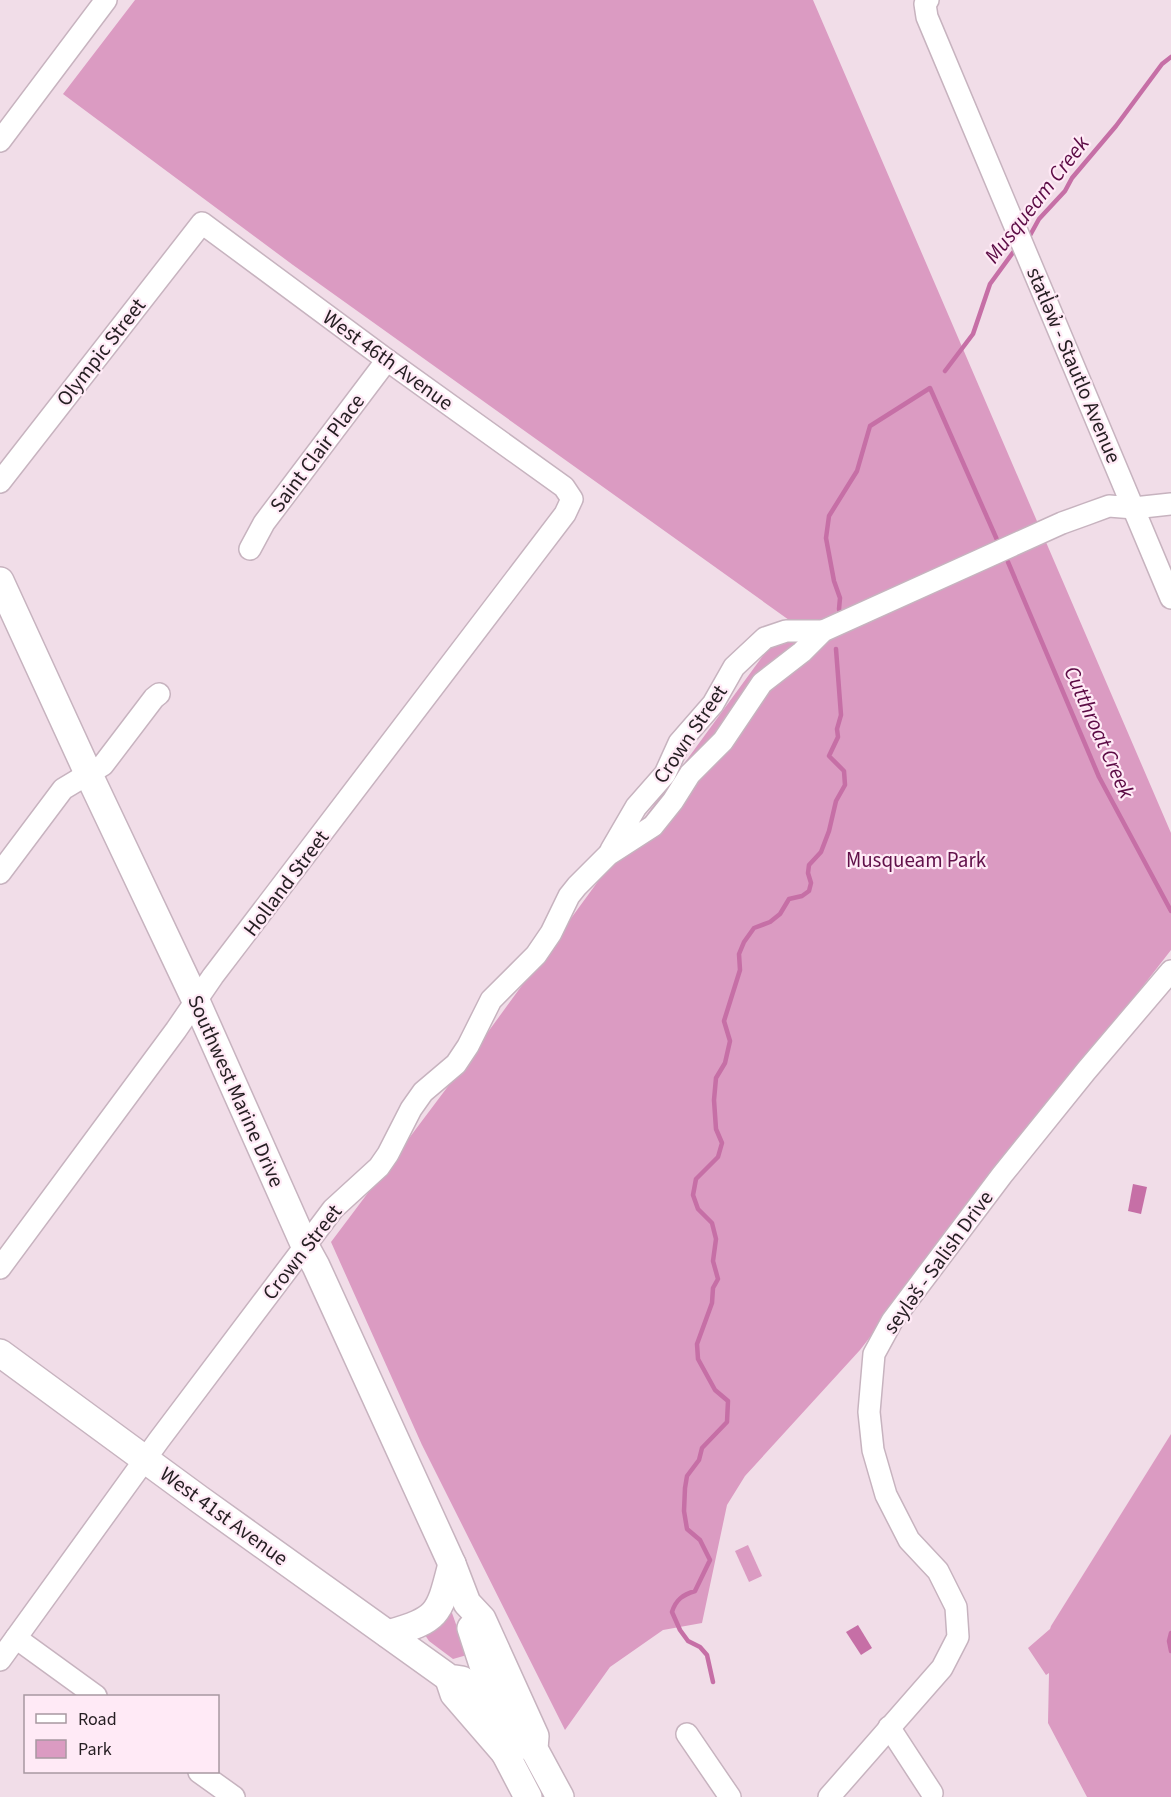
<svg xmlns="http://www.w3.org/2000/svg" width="1171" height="1797" font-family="'Source Sans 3',sans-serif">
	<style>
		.green { fill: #db9bc2 }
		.water { fill: #c66fa6 }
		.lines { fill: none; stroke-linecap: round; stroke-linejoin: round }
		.stream { stroke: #c66fa6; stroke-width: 4.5 }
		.minor-casing { stroke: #c7b3bf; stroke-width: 24 }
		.major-casing { stroke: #c7b3bf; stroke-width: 30 }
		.minor { stroke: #fff; stroke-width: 21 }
		.major { stroke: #fff; stroke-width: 27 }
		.labels { text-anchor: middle; stroke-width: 4.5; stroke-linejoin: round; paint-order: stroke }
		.street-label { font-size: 21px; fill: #251e22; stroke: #ffeaf6 }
		.park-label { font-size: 21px; fill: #601049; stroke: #ffeaf6 }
		.water-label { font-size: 22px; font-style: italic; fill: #5c0b45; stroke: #ffeaf6 }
	</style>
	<rect width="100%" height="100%" fill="#f1dde8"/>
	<g class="green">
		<path d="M 135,0 L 813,0 L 1171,833 L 1171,950 L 860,1350 L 745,1476 L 727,1505 L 702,1623 L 663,1630 L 610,1667 L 565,1730 L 422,1445 L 331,1242 L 458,1073 L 789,620 L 293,265 L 63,94 Z"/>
		<path d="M 1171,1434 L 1171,1797 L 1087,1797 L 1048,1723 L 1049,1673 L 1046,1675 L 1028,1648 L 1050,1629 L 1051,1626 Z"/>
		<path d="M 748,1545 L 762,1576 L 749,1582 L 735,1551 Z"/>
		<path d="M 447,1612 L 452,1613 L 467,1655 L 453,1659 L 429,1641 L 423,1632 Z"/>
	</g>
	<g class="water">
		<path d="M 1133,1184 L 1147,1187 L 1141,1214 L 1128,1211 Z"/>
		<path d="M 858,1625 L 872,1648 L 861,1655 L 846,1632 Z"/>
	</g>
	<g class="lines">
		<g class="stream">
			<path d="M 1028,239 L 1039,219 L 1065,191 L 1072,178 L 1116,126 L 1162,64 L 1171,57"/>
			<path d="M 945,371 L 973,334 L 990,284 L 1017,247"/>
			<path d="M 1008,562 L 1099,777 L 1171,911"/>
			<path d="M 841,616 L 839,609 L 840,598 L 834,581 L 826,538 L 829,516 L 857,471 L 870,426 L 930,388 L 998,542"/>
			<path d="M 1171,1633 L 1169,1641 L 1171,1651"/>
			<path d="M 713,1682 L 707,1655 L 700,1647 L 688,1641 L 680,1630 L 672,1612 C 676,1599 683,1595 695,1591 L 710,1560 L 700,1540 L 687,1529 L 684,1511 L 685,1488 L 687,1476 L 699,1460 L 702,1448 L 727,1422 L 728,1401 L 715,1390 L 698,1359 L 697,1344 L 712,1303 L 713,1288 L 718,1279 L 713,1261 L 716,1239 L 712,1223 L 698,1209 L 693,1195 L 696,1179 L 718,1157 L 722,1143 L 716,1129 L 714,1100 L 716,1078 L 725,1063 L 730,1041 L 724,1021 L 740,970 L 739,954 L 744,942 L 754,928 L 770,922 L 780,914 L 789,899 L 802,896 L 809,891 L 811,883 L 808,873 L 809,865 L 821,852 L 829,831 L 836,801 L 845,785 L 844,771 L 829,756 L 838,737 L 837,729 L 841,715 L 836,649"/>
		</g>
		<defs>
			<g id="minor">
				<path d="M 928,0 L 925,4 L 927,17 L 1171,598"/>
				<path d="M 0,141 L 106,0"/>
				<path d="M 0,482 L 202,223 L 387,360 L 564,487 L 572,499 L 565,514 L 213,976 L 176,1030 L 0,1268"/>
				<path d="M 250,549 L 264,523 L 387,360"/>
				<path d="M 611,850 L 636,807 L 665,774 L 679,743 L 713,704 L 734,667 L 765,638 L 786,631 L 823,631"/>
				<path d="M 0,873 L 63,789 L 103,765 L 154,698 L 159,694"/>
				<path d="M 16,1638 L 96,1696"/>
				<path d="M 0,1660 L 159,1440 L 321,1225 L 333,1209 L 379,1167 L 388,1154 L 411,1109 L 423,1092 L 456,1064 L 468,1046 L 491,1000 L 536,955 L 551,933 L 569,896 L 577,886 L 608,855 L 653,826 L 673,801 L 690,774 L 723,741 L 762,683 L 802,652 L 823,631 L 1062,523 L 1087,514 L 1109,506 L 1134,508 L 1171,504"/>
				<path d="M 889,1727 L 932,1793"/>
				<path d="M 687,1734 L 730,1797"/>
				<path d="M 199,1772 L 234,1797"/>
				<path d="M 829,1797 L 942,1668 L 958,1637 L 956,1607 L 938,1571 L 909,1540 L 886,1495 L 873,1450 L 869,1412 L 874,1354 L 892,1321 L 1002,1175 L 1086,1071 L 1171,971"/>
			</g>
			<g id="major">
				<path d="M 0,581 L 89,775 L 196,1001 L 305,1246 L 316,1266 L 452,1564 L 467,1603 L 482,1619 L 535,1736 L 534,1749 L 560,1797"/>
				<path d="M 0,1353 L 199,1499 L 449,1678 L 462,1680 L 498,1711 L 524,1744 L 534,1749"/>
				<path d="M 471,1628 L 498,1711 L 505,1753 L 528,1797"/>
				<path d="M 388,1634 C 439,1619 439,1615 452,1564"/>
				<path d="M 450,1682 L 454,1694 L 505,1753"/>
			</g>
		</defs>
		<use href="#minor" class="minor-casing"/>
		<use href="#major" class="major-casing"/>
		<use href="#minor" class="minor"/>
		<use href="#major" class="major"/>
	</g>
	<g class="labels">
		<g class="street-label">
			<text transform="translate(101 352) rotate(-52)" y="7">Olympic Street</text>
			<text transform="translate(388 360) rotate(36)" y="7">West 46th Avenue</text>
			<text transform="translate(1074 365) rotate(67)" y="7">statl̓əw̓ - Stautlo Avenue</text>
			<text transform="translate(317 453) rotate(-53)" y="7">Saint Clair Place</text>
			<text transform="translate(690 734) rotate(-56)" y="7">Crown Street</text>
			<text transform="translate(286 883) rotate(-53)" y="7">Holland Street</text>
			<text transform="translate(236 1091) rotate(66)" y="7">Southwest Marine Drive</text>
			<text transform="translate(302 1252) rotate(-52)" y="7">Crown Street</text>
			<text transform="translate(938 1262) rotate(-54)" y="7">seyləš - Salish Drive</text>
			<text transform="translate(224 1516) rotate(36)" y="7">West 41st Avenue</text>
		</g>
		<g class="park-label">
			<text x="916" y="867">Musqueam Park</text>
		</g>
		<g class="water-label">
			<text transform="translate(1036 199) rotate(-52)" y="8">Musqueam Creek</text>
			<text transform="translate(1100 732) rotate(66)" y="8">Cutthroat Creek</text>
		</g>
	</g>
	<rect x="24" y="1695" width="195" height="78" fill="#ffeaf6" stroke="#a898a1" stroke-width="1.5"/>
	<rect x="36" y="1714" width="30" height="9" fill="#ffffff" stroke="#a898a1" stroke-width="1.5"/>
	<text x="78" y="1725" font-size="18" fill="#251e22">Road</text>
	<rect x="36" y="1740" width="30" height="18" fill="#db9bc2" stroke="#a898a1" stroke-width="1.5"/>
	<text x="78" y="1755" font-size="18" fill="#251e22">Park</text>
</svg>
